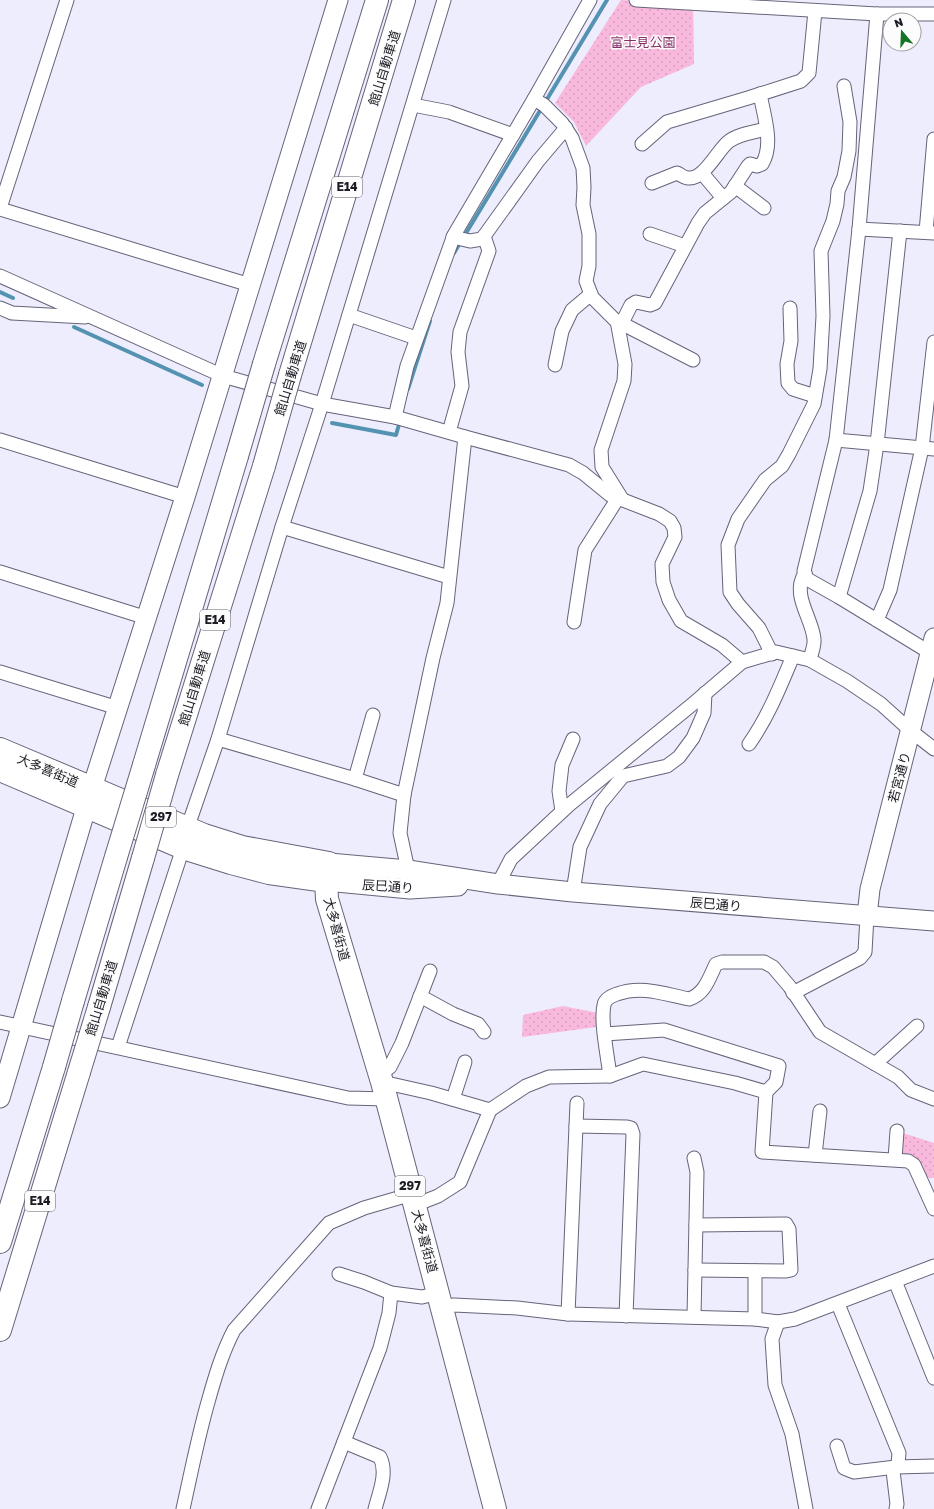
<svg xmlns="http://www.w3.org/2000/svg" width="934" height="1509" font-family="'Golos Text','Noto Sans JP',sans-serif">
	<style>
		.park { fill: url(#park-dots) }
		.lines { fill: none; stroke-linecap: round; stroke-linejoin: round }
		.stream { stroke: #5492b1; stroke-width: 4 }
		.street-casing { stroke: #65647a; stroke-width: 15 }
		.secondary-casing { stroke: #65647a; stroke-width: 21 }
		.highway-casing { stroke: #65647a; stroke-width: 24 }
		.street { stroke: #fff; stroke-width: 13 }
		.secondary { stroke: #fff; stroke-width: 19 }
		.highway { stroke: #fff; stroke-width: 22 }
		.highway-bridge-casing { stroke: #65647a; stroke-width: 24; stroke-linecap: butt }
		.highway-bridge { stroke: #fff; stroke-width: 22 }
		.labels { text-anchor: middle; stroke-width: 3; stroke-linejoin: round; paint-order: stroke }
		.shield { fill: #fcfcfc; stroke: #605f66; stroke-width: 1 }
		.shield-label { font-size: 12px; font-weight: bold; fill: #1d1c25 }
		.park-label { font-size: 13px; fill: #842f66; stroke: #fcfcfc }
		.street-label { font-size: 13px; fill: #1d1c25; stroke: #fcfcfc }
	</style>
	<defs>
		<pattern id="park-dots" width="8" height="8" patternUnits="userSpaceOnUse"><rect width="8" height="8" fill="#f9b9dd"/><path d="M2 2h.1M6 6h.1" fill="none" stroke="#d59ebe" stroke-width="1.8" stroke-linecap="round"/></pattern>
	</defs>
	<rect width="100%" height="100%" fill="#ededfd"/>
	<g class="park">
		<path d="M 621,0 L 693,3 L 694,64 L 641,87 L 586,146 L 574,122 L 555,103 Z"/>
		<path d="M 563,1006 L 603,1014 L 604,1026 L 522,1037 L 523,1015 Z"/>
		<path d="M 897,1131 L 934,1143 L 934,1178 L 919,1177 L 914,1165 L 895,1159 Z"/>
	</g>
	<g class="lines">
		<g class="stream">
			<path d="M 454,253 L 607,0"/>
			<path d="M 0,292 L 13,298"/>
			<path d="M 74,327 L 202,385"/>
			<path d="M 408,389 L 430,321"/>
			<path d="M 332,423 L 396,435 L 400,421"/>
		</g>
		<defs>
			<g id="street">
				<path d="M 636,0 L 877,14 L 934,14"/>
				<path d="M 877,14 L 859,229 L 836,440 L 804,571 L 807,579 L 839,597 L 934,655"/>
				<path d="M 534,99 L 544,105 L 562,123 L 572,138 L 583,168 L 584,187 L 583,205 L 589,234 L 589,266 L 586,281 L 592,297 L 615,320 L 693,360"/>
				<path d="M 413,105 L 449,112 L 513,135"/>
				<path d="M 642,144 L 667,122 L 748,98 L 801,81 L 809,73 L 815,11"/>
				<path d="M 702,173 L 723,198"/>
				<path d="M 652,183 L 677,173 C 681,175 685,178 688,178 C 704,180 717,151 728,142 C 737,134 755,132 766,129"/>
				<path d="M 735,186 L 764,208"/>
				<path d="M 0,208 L 67,0"/>
				<path d="M 0,209 L 250,285"/>
				<path d="M 859,229 L 934,233"/>
				<path d="M 926,232 L 934,139"/>
				<path d="M 650,234 L 685,246"/>
				<path d="M 453,237 L 470,241 L 482,239 L 538,161 L 566,128"/>
				<path d="M 0,276 L 223,376 L 322,404 L 395,417 L 465,437 L 569,465 L 583,473 L 610,495 L 659,514 L 670,521 L 674,528 L 675,537 L 662,564 L 663,582 L 669,600 L 681,621 L 722,645 L 742,662"/>
				<path d="M 0,308 L 12,313 L 85,317"/>
				<path d="M 790,308 L 791,341 L 787,364 L 788,383 L 793,389 L 815,396"/>
				<path d="M 349,315 L 416,338"/>
				<path d="M 617,321 L 625,364 L 624,381 L 601,450 L 602,467 L 622,499"/>
				<path d="M 622,323 L 631,305 L 636,302 L 650,305 L 655,303 L 698,223 L 705,213 L 731,192 L 748,166 L 750,164 L 757,166 L 762,164 C 774,145 764,116 760,94"/>
				<path d="M 555,365 L 562,331 L 572,310 L 591,294"/>
				<path d="M 395,417 L 407,366 L 454,235 L 534,99 L 590,0"/>
				<path d="M 449,432 L 462,386 L 458,352 L 460,332 L 489,251 L 484,236"/>
				<path d="M 0,440 L 185,497"/>
				<path d="M 836,440 L 934,449"/>
				<path d="M 282,527 L 449,577"/>
				<path d="M 0,572 L 147,618"/>
				<path d="M 805,573 C 791,595 812,617 814,639 C 815,645 811,654 810,660"/>
				<path d="M 839,597 L 870,491 L 877,444 L 900,231"/>
				<path d="M 877,620 L 890,590 L 922,448 L 934,342"/>
				<path d="M 574,622 L 585,550 L 618,498"/>
				<path d="M 772,654 L 759,628 L 738,604 L 730,592 L 728,545 L 738,519 L 765,480 L 782,466 L 789,454 L 814,404 L 820,369 L 823,316 L 821,251 L 833,221 L 837,204 L 838,191 L 844,177 L 849,151 L 850,122 L 844,86"/>
				<path d="M 0,672 L 118,708"/>
				<path d="M 218,739 L 355,779 L 404,795"/>
				<path d="M 749,744 C 768,717 780,687 793,656"/>
				<path d="M 355,779 L 373,715"/>
				<path d="M 562,811 L 559,791 L 562,765 L 573,739"/>
				<path d="M 187,829 L 218,739 L 282,527 L 322,404 L 444,0"/>
				<path d="M 408,870 L 400,833 L 404,795 L 433,658 L 447,603 L 465,437"/>
				<path d="M 498,884 L 511,859 L 569,805 L 694,703 L 742,662 L 776,652 L 810,660 L 847,681 L 881,704 L 911,731 L 934,749"/>
				<path d="M 573,892 L 580,847 L 600,804 L 623,776 L 667,766 L 679,757 L 693,738 L 704,713 L 705,693"/>
				<path d="M 793,993 L 860,958 L 865,952 L 867,916"/>
				<path d="M 420,996 L 453,1014 L 478,1024 L 484,1032"/>
				<path d="M 0,1022 L 348,1098 L 387,1099"/>
				<path d="M 605,1034 L 664,1030 L 779,1066 L 776,1082 L 766,1092"/>
				<path d="M 118,1047 L 183,848"/>
				<path d="M 875,1064 L 917,1026"/>
				<path d="M 380,1075 L 390,1067 L 402,1043 L 430,971"/>
				<path d="M 610,1076 C 608,1058 600,1021 604,1005 C 605,999 611,996 617,994 C 642,985 664,994 689,999 C 705,994 709,978 716,964 L 722,962 L 764,962 L 773,967 L 790,987 L 820,1032 L 898,1077 L 911,1090 L 934,1099"/>
				<path d="M 382,1082 L 431,1093 L 490,1110 L 526,1086 L 549,1077 L 610,1076 L 643,1064 L 735,1083 L 766,1092 L 762,1152 L 908,1161 L 914,1165 L 934,1209"/>
				<path d="M 453,1099 L 465,1062"/>
				<path d="M 576,1126 L 627,1127 L 631,1128 L 633,1134 L 626,1316"/>
				<path d="M 815,1155 L 820,1111"/>
				<path d="M 895,1159 L 897,1131"/>
				<path d="M 415,1205 L 438,1196 L 460,1182 L 490,1110"/>
				<path d="M 695,1270 L 786,1271 L 791,1270 L 789,1229 L 786,1224 L 696,1225"/>
				<path d="M 339,1274 L 364,1282 L 391,1293 L 422,1297 L 439,1293"/>
				<path d="M 895,1281 L 934,1378"/>
				<path d="M 838,1304 L 899,1453 L 898,1464 L 893,1471 L 897,1504 L 896,1509"/>
				<path d="M 442,1307 L 454,1305 L 517,1308 L 568,1314 L 755,1319 L 778,1322 L 795,1319 L 934,1266"/>
				<path d="M 568,1314 L 577,1103"/>
				<path d="M 694,1317 L 697,1172 L 694,1158"/>
				<path d="M 755,1319 L 755,1271"/>
				<path d="M 778,1322 L 772,1339 L 775,1385 L 792,1434 L 806,1509"/>
				<path d="M 344,1442 L 380,1457 C 388,1473 379,1493 375,1509"/>
				<path d="M 837,1446 L 844,1468 L 854,1472 L 896,1467 L 934,1466"/>
				<path d="M 183,1509 C 191,1473 198,1437 208,1402 C 215,1377 222,1353 234,1330 L 329,1223 L 364,1208 L 412,1194"/>
				<path d="M 318,1509 L 380,1348 L 389,1313 L 391,1293"/>
			</g>
			<g id="secondary">
				<path d="M 329,863 L 408,870 L 498,884 L 573,892 L 934,921"/>
				<path d="M 326,881 L 410,889 L 458,886"/>
				<path d="M 867,916 L 870,889 L 934,638"/>
				<path d="M 0,1098 L 92,788 L 185,497 L 338,0"/>
			</g>
			<g id="highway">
				<path d="M 264,364 L 377,0"/>
				<path d="M 290,375 L 404,0"/>
				<path d="M 0,749 L 204,835 L 242,847 L 329,863 L 326,881 L 327,899 L 382,1082 L 495,1509"/>
				<path d="M 144,765 L 237,456"/>
				<path d="M 0,770 L 183,848 L 231,863 L 269,873 L 326,881"/>
				<path d="M 167,775 L 264,466"/>
				<path d="M 73,1001 L 116,857"/>
				<path d="M 99,1007 L 143,858"/>
				<path d="M 0,1242 L 54,1067"/>
				<path d="M 0,1330 L 79,1072"/>
			</g>
		</defs>
		<use href="#street" class="street-casing"/>
		<use href="#secondary" class="secondary-casing"/>
		<use href="#highway" class="highway-casing"/>
		<use href="#street" class="street"/>
		<use href="#secondary" class="secondary"/>
		<use href="#highway" class="highway"/>
		<defs>
			<g id="highway-bridge">
				<path d="M 237,456 L 264,364"/>
				<path d="M 264,466 L 290,375"/>
				<path d="M 116,857 L 144,765"/>
				<path d="M 143,858 L 167,775"/>
				<path d="M 54,1067 L 73,1001"/>
				<path d="M 79,1072 L 99,1007"/>
			</g>
		</defs>
		<use href="#highway-bridge" class="highway-bridge-casing"/>
		<use href="#highway-bridge" class="highway-bridge"/>
	</g>
	<g class="labels">
		<g class="shield">
			<rect x="332" y="177" width="30" height="20" rx="3"/>
			<rect x="200" y="610" width="30" height="20" rx="3"/>
			<rect x="146" y="807" width="30" height="20" rx="3"/>
			<rect x="395" y="1176" width="30" height="20" rx="3"/>
			<rect x="25" y="1191" width="30" height="20" rx="3"/>
		</g>
		<g class="shield-label">
			<text x="347" y="191">E14</text>
			<text x="215" y="624">E14</text>
			<text x="161" y="821">297</text>
			<text x="410" y="1190">297</text>
			<text x="40" y="1205">E14</text>
		</g>
		<g class="park-label">
			<text x="643" y="47">富士見公園</text>
		</g>
		<g class="street-label">
			<text transform="translate(384 68) rotate(-73)" y="5">館山自動車道</text>
			<text transform="translate(290 378) rotate(-73)" y="5">館山自動車道</text>
			<text transform="translate(194 688) rotate(-73)" y="5">館山自動車道</text>
			<text transform="translate(48 770) rotate(23)" y="5">大多喜街道</text>
			<text transform="translate(899 777) rotate(-75)" y="5">若宮通り</text>
			<text transform="translate(388 886) rotate(4)" y="5">辰巳通り</text>
			<text transform="translate(716 904) rotate(5)" y="5">辰巳通り</text>
			<text transform="translate(337 929) rotate(75)" y="5">大多喜街道</text>
			<text transform="translate(101 998) rotate(-73)" y="5">館山自動車道</text>
			<text transform="translate(425 1241) rotate(75)" y="5">大多喜街道</text>
		</g>
	</g>
	<g transform="translate(902 32) rotate(341)"><circle r="19" fill="#fcfcfc" stroke="#a3a2a6"/>
	<path d="M0-3L7 15L0 10L-7 15Z" fill="#137425"/>
	<text y="-6" font-size="11" font-weight="bold" text-anchor="middle" fill="#1d1c25">N</text>
	</g>
</svg>
